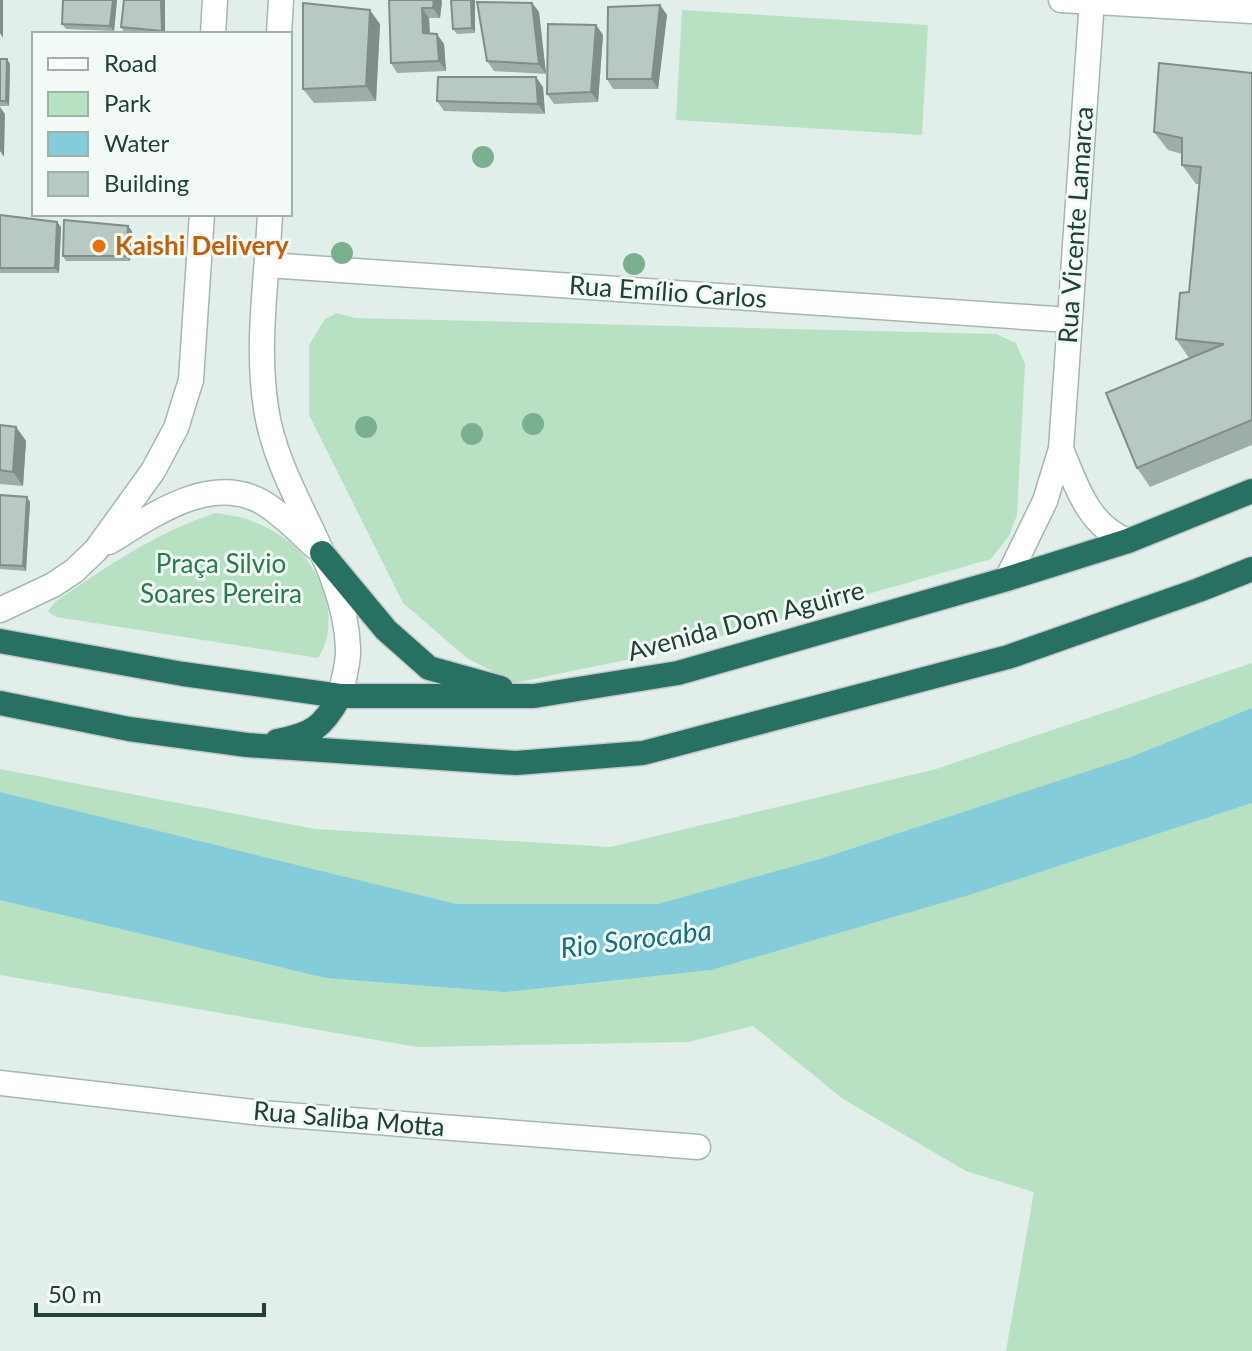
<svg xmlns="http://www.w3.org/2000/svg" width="1252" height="1351" font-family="Lato,sans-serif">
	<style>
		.green { fill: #b8e1c4 }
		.water { fill: #84ccd9 }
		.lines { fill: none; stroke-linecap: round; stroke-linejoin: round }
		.street-casing { stroke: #a4b7b0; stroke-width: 27 }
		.highway-casing { stroke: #c1cac7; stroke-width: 27 }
		.street { stroke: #fff; stroke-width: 24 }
		.highway { stroke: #287162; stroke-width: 24 }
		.tree { fill: #7ab090 }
		.wall { fill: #9dada7 }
		.shaded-wall { fill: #808d88 }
		.building { fill: #b7c9c2; stroke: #808d88; stroke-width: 2 }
		.food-dot { fill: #e8710a; stroke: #f3faf6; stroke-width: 3 }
		.labels { text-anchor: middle; stroke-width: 6; stroke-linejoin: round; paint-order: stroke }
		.street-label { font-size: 26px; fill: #204138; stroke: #f3faf6 }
		.food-label { font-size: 26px; font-weight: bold; fill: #c56008; stroke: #f3faf6; text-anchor: start }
		.park-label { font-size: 26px; fill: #257d47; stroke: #f3faf6 }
		.water-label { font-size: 28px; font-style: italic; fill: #127184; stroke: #f3faf6 }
	</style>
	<rect width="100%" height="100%" fill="#e2eee9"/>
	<g class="green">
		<path d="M 682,10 L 928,25 L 922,135 L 676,120 Z"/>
		<path d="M 337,313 L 355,318 L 996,334 L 1016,343 L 1025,364 L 1017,515 L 1009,536 L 991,559 L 665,652 L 514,683 L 467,658 L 403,603 L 309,415 L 309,345 L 325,319 Z"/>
		<path d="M 216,513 C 227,515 241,516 252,521 C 268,527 287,538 299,551 C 325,578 340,625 318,658 L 56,617 L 48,611 L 55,602 C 106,567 156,532 216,513 Z"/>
		<path d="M 1252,663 L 1252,1351 L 1006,1351 L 1034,1192 L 966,1171 L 843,1099 L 753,1026 L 688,1042 L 417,1047 L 0,975 L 0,769 L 315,829 L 610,847 L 936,769 Z"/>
	</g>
	<path class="water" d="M 1252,708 L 1252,803 L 969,895 L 711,970 L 505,992 L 326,978 L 0,900 L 0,792 L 456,904 L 658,904 L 820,859 L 1131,757 Z"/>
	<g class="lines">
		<defs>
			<g id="street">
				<path d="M 1061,0 L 1252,11"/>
				<path d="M 213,34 L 215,0"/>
				<path d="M 279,34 L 281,0"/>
				<path d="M 270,214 C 267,278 256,344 266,408 C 278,492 345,562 348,648 C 349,663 343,681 340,696"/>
				<path d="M 268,265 L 1069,320"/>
				<path d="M 1061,449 L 1092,0"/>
				<path d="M 109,542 C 152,516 210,473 262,502 C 282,514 298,531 314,546"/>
				<path d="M 1007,579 L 1045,501 L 1061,449 C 1076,485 1088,526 1128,541"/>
				<path d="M 0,610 L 53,585 L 74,571 L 96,550 L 153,471 L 176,428 L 191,380 L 202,214"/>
				<path d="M 0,1083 L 261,1113 L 698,1147"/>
			</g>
			<g id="highway">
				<path d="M 322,553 L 386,630 L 429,668 L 501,688"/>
				<path d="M 0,641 L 183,674 L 340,696 L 534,696 L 678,673 L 1007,579 L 1128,541 L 1252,491"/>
				<path d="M 0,703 L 129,729 L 247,745 L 516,763 L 643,753 L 1008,657 L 1199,590 L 1252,569"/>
				<path d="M 277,741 C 312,735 323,727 340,696"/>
			</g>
		</defs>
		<use href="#street" class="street-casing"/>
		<use href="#highway" class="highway-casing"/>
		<use href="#street" class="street"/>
		<use href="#highway" class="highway"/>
	</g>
	<g class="tree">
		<circle cx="483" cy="157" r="11"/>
		<circle cx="342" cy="253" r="11"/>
		<circle cx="634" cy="264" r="11"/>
		<circle cx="533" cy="424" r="11"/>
		<circle cx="366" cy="427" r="11"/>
		<circle cx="472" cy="434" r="11"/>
	</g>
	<g class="wall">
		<path d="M 63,0 L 117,0 L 114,31 L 66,29 L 62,24 Z"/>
		<path d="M 124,0 L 165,34 L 124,32 L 121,27 Z"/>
		<path d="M 389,0 L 442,1 L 440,18 L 429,18 L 430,33 L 444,44 L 446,71 L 397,73 L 391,63 Z"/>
		<path d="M 451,0 L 475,0 L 475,33 L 457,34 L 453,29 Z"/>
		<path d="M 532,3 L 539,12 L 546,74 L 494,71 L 487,61 Z"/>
		<path d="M 660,5 L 667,15 L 658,89 L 613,89 L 607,79 Z"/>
		<path d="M 380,24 L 376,101 L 314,103 L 303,89 Z"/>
		<path d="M 596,25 L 603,35 L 598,102 L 554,104 L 547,94 Z"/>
		<path d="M 0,59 L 10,64 L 9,106 L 0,106 Z"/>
		<path d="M 1252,73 L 1252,445 L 1150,487 L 1137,468 L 1189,358 L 1176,339 L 1189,292 L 1199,184 L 1196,184 L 1182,165 L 1182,154 L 1168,150 L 1154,132 Z"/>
		<path d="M 543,87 L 545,114 L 444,111 L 437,101 Z"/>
		<path d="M 0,215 L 57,222 L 61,227 L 59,273 L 0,273 Z"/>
		<path d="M 132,231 L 130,261 L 66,261 L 63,256 Z"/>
		<path d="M 0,425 L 16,427 L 26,441 L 23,486 L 0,484 Z"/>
		<path d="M 0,495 L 30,502 L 26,571 L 0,569 Z"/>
	</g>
	<g class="shaded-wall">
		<path d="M 0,0 L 3,0 L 3,38 L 0,33 Z"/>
		<path d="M 113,0 L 117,0 L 114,31 L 110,26 Z"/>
		<path d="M 161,0 L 165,0 L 165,34 L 162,31 Z"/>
		<path d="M 434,0 L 441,0 L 442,1 L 440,18 L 433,8 Z"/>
		<path d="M 471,0 L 475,0 L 475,33 L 472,28 Z"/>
		<path d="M 532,3 L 539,12 L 546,74 L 539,64 Z"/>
		<path d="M 660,5 L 667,15 L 658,89 L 652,79 Z"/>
		<path d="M 422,8 L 429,18 L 430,43 L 423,33 Z"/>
		<path d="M 370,10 L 380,24 L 376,101 L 366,86 Z"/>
		<path d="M 596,25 L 603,35 L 598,102 L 591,92 Z"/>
		<path d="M 437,34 L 444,44 L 446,71 L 439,61 Z"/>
		<path d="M 7,59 L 10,64 L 9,106 L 6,101 Z"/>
		<path d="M 536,77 L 543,87 L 545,114 L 538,104 Z"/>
		<path d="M 0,107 L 5,114 L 4,157 L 0,151 Z"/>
		<path d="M 57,222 L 61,227 L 59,273 L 55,268 Z"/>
		<path d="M 128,226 L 132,231 L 130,261 L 126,256 Z"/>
		<path d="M 16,427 L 26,441 L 23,486 L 13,472 Z"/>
		<path d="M 27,497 L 30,502 L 26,571 L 23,566 Z"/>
	</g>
	<g class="building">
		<path d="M 63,0 L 113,0 L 110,26 L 62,24 Z"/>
		<path d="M 124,0 L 161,0 L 162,31 L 121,27 Z"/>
		<path d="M 389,0 L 434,0 L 433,8 L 422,8 L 423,33 L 437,34 L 439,61 L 391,63 Z"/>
		<path d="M 451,0 L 471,0 L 472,28 L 453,29 Z"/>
		<path d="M 477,2 L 532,3 L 539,64 L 487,61 Z"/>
		<path d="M 303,3 L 370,10 L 366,86 L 303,89 Z"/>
		<path d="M 660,5 L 652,79 L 607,79 L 608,7 Z"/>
		<path d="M 548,24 L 596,25 L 591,92 L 547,94 Z"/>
		<path d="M 0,59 L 7,59 L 6,101 L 0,101 Z"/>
		<path d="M 1159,63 L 1252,73 L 1252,420 L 1137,468 L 1106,393 L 1224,344 L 1176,339 L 1180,293 L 1189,292 L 1201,167 L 1182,165 L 1182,138 L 1154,132 Z"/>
		<path d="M 438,77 L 536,77 L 538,104 L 437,101 Z"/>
		<path d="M 0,215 L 57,222 L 55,268 L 0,268 Z"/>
		<path d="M 64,220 L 128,226 L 126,256 L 63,256 Z"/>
		<path d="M 0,425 L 16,427 L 13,472 L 0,470 Z"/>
		<path d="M 0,495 L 27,497 L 23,566 L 0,565 Z"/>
	</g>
	<circle class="food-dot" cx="99" cy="246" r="8"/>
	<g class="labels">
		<g class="street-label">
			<text transform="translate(1076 225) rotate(-86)" y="9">Rua Vicente Lamarca</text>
			<text transform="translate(668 292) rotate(4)" y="9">Rua Emílio Carlos</text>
			<text transform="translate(746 621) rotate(-15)" y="9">Avenida Dom Aguirre</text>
			<text transform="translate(349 1119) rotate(5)" y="9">Rua Saliba Motta</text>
		</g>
		<g class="food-label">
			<text x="115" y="255">Kaishi Delivery</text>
		</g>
		<g class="park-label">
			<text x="221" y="573">Praça Silvio<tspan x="221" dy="30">Soares Pereira</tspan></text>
		</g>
		<g class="water-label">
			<text transform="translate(636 939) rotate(-7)" y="10">Rio Sorocaba</text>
		</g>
	</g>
	<rect x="32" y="32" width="260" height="184" fill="#f3faf6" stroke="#9fb0aa" stroke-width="2"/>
	<rect x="48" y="58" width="40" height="12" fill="#ffffff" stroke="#9fb0aa" stroke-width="2"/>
	<text x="104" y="72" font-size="24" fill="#204138">Road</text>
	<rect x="48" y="92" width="40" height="24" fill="#b8e1c4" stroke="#9fb0aa" stroke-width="2"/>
	<text x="104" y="112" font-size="24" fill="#204138">Park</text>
	<rect x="48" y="132" width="40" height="24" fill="#84ccd9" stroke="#9fb0aa" stroke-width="2"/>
	<text x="104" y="152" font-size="24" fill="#204138">Water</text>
	<rect x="48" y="172" width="40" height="24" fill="#b7c9c2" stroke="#9fb0aa" stroke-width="2"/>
	<text x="104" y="192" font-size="24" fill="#204138">Building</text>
	<path d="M36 1303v12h228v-12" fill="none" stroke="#204138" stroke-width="4"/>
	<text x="48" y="1303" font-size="24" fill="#204138" stroke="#f3faf6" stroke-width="6" paint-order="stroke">50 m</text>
</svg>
